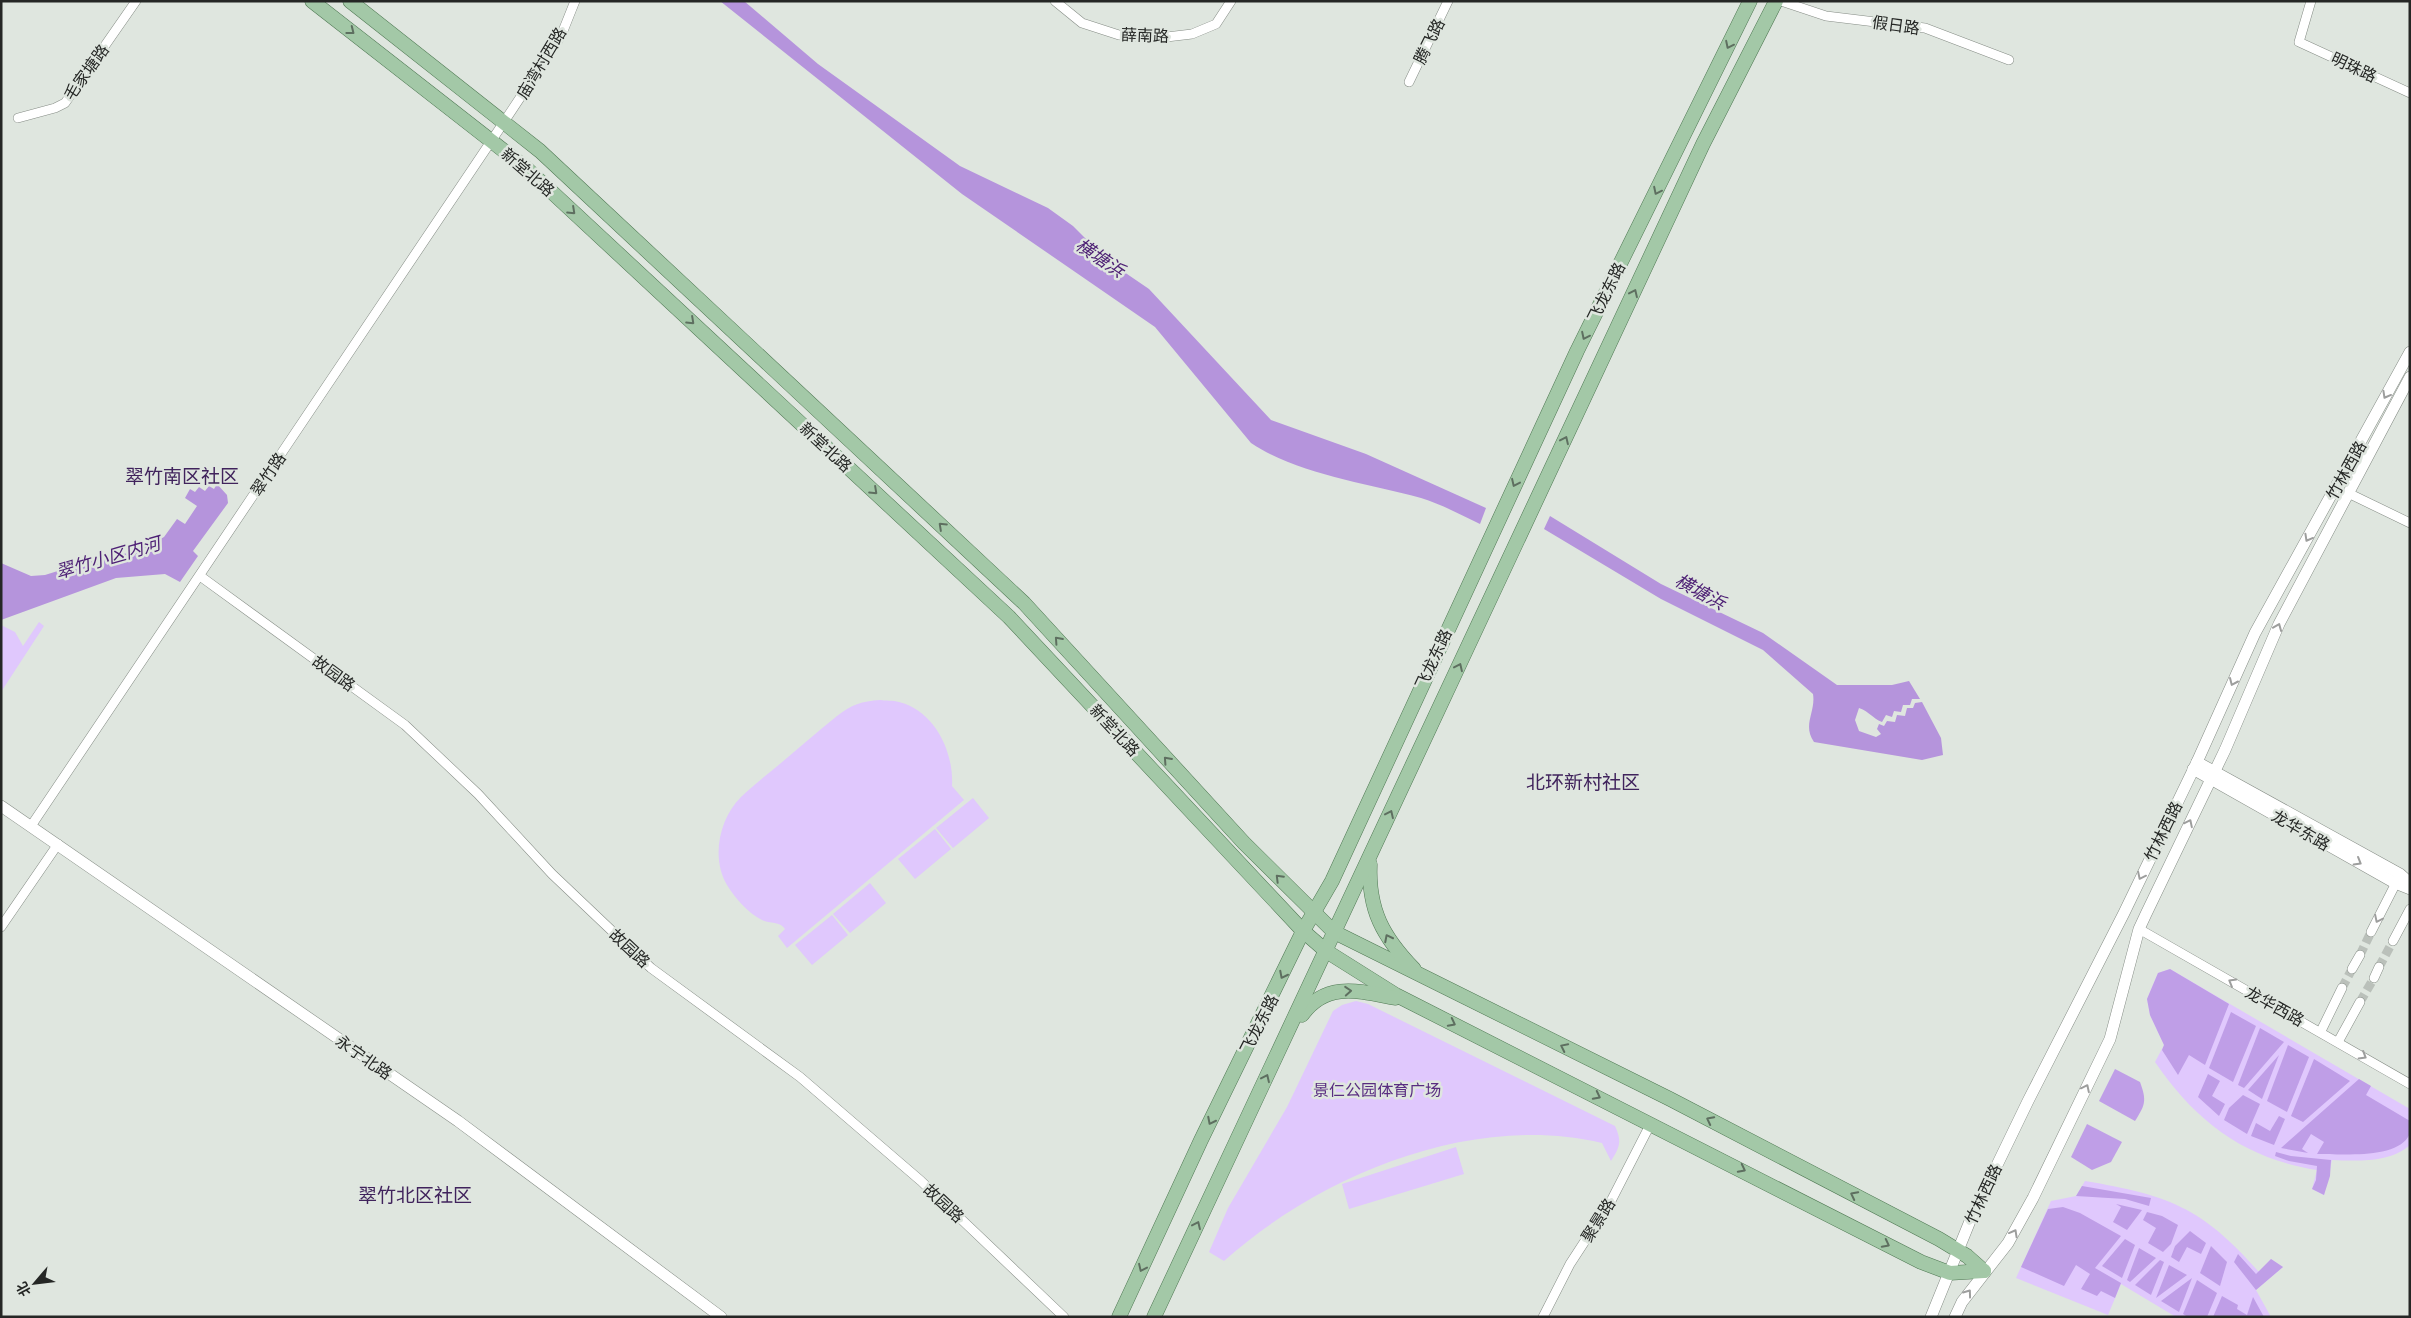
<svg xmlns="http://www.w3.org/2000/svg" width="2411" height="1318" font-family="Raleway,'Noto Sans SC',sans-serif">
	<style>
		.green { fill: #e0c8fd }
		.forest { fill: #bf9ee7 }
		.water { fill: #b594dc }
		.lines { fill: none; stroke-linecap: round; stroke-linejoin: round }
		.street-tunnel { stroke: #bac0ba; stroke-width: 9; stroke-dasharray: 9 4.5; stroke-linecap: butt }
		.street-casing { stroke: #858c85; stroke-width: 10 }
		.secondary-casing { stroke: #858c85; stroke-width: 12 }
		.primary-casing { stroke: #4f7853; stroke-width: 15 }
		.street { stroke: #fff; stroke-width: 9 }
		.secondary { stroke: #fff; stroke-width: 11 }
		.primary { stroke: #a3c8a7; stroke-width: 14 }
		.oneway { stroke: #5e6f60 }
		.oneway2 { stroke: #9d9e9d }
		.labels { text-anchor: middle; stroke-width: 5; stroke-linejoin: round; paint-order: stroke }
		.street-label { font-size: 16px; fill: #252725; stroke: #dfe6df }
		.park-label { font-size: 16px; fill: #592d81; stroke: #dfe6df }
		.water-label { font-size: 18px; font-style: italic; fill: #4e2175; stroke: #dfe6df }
		.quarter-label { font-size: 19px; fill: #40235c; stroke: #dfe6df }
	</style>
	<rect width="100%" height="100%" fill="#dfe6df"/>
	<g class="green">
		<path d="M 39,622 L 44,626 L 1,692 L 1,625 L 15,632 L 23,646 Z"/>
		<path d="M 880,700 C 886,701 893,700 899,702 C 935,711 954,752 952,786 L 964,800 L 787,948 L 778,936 L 785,929 C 780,921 770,924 762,920 C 748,913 735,898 727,885 C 711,858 719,819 741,797 C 753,785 768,774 781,763 C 800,747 818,731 837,716 C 851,705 862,701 880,700 Z"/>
		<path d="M 973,798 L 989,818 L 953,848 L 936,828 Z"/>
		<path d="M 935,829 L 951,849 L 915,879 L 898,859 Z"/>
		<path d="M 870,883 L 886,903 L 850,933 L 833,914 Z"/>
		<path d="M 832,915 L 848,935 L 812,965 L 795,945 Z"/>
		<path d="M 2170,969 L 2410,1109 L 2410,1145 C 2390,1163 2357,1161 2332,1160 L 2324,1195 L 2312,1189 L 2317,1170 C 2245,1159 2195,1121 2155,1062 L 2164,1045 L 2150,1015 L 2147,999 L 2158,973 Z"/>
		<path d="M 1356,1001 L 1368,1004 L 1615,1126 C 1622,1141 1620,1147 1611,1161 L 1602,1143 C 1472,1112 1320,1175 1224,1261 L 1209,1252 L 1228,1208 L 1287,1107 L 1333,1011 L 1342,1005 Z"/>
		<path d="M 1456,1147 L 1464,1174 L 1349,1209 L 1342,1184 Z"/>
		<path d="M 2085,1181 C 2168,1195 2202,1207 2259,1272 L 2271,1259 L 2283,1267 L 2256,1290 L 2271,1317 L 2176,1317 L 2121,1284 L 2108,1315 L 2016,1278 L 2051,1201 L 2076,1196 Z"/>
	</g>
	<g class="forest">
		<path d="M 2170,969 L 2229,1004 L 2205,1065 L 2189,1055 L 2178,1075 L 2162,1050 L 2164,1045 L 2150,1015 L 2147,999 L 2158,973 Z"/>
		<path d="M 2231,1012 L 2256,1026 L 2233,1082 L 2209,1068 Z"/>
		<path d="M 2260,1028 L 2284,1042 L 2244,1088 L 2238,1085 Z"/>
		<path d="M 2288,1045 L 2309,1057 L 2287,1112 L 2267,1101 Z"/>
		<path d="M 2279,1055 L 2262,1099 L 2248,1090 Z"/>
		<path d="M 2314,1059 L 2350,1081 L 2303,1122 L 2291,1116 Z"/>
		<path d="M 2115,1069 L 2140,1082 C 2147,1101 2145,1105 2135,1121 L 2099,1101 Z"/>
		<path d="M 2208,1074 L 2220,1081 L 2212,1096 L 2225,1104 L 2219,1116 L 2198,1097 Z"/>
		<path d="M 2359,1079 L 2371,1086 L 2366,1095 L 2410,1121 C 2410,1126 2411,1133 2408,1137 C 2395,1159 2339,1154 2317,1154 L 2324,1142 L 2311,1134 L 2302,1149 L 2308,1153 L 2281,1148 Z"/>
		<path d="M 2243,1095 L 2260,1104 L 2247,1134 L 2224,1120 L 2229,1108 Z"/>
		<path d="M 2279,1116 L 2285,1119 L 2274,1145 L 2251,1136 L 2256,1123 L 2270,1131 Z"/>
		<path d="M 2087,1124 L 2122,1142 L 2111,1162 L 2092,1170 L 2071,1157 Z"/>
		<path d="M 2276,1152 L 2291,1156 L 2331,1160 L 2330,1176 L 2324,1195 L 2312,1189 L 2316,1180 L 2317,1166 L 2289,1161 L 2275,1156 Z"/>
		<path d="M 2082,1186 L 2151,1198 L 2149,1206 L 2125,1199 L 2076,1196 Z"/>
		<path d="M 2116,1204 L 2142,1210 L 2127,1230 L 2113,1222 L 2121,1207 Z"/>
		<path d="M 2063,1207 L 2080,1213 L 2121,1236 L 2095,1268 L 2121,1283 L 2115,1298 L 2101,1291 L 2097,1296 L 2081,1289 L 2090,1274 L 2076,1265 L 2064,1286 L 2021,1267 L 2048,1209 Z"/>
		<path d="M 2147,1212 L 2162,1216 L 2178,1225 L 2171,1244 L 2163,1252 L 2148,1243 L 2156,1228 L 2143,1220 Z"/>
		<path d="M 2190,1231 L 2206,1243 L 2201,1254 L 2187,1247 L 2179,1262 L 2171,1257 L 2175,1246 Z"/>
		<path d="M 2125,1239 L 2135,1245 L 2122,1278 L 2102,1266 Z"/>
		<path d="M 2211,1246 L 2227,1262 L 2220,1286 L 2200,1273 Z"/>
		<path d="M 2139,1248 L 2156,1258 L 2130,1282 L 2127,1280 Z"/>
		<path d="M 2238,1254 L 2256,1274 L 2271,1259 L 2283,1267 L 2256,1290 L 2234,1262 Z"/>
		<path d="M 2160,1260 L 2164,1262 L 2151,1295 L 2135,1285 Z"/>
		<path d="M 2169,1265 L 2187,1275 L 2156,1298 Z"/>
		<path d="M 2192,1278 L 2179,1312 L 2161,1301 Z"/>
		<path d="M 2197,1280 L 2217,1293 L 2207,1317 L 2188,1317 L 2183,1314 Z"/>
		<path d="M 2222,1296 L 2238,1305 L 2237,1309 L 2247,1315 L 2253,1297 L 2264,1317 L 2213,1317 Z"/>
	</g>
	<g class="water">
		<path d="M 720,1 L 744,1 L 818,64 L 960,166 L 1048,208 L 1073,226 L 1108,261 L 1149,289 L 1271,420 L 1366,454 L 1486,508 L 1480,524 C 1461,515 1441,504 1421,498 C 1366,483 1297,474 1251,443 L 1155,327 L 962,194 Z"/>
		<path d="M 217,484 L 227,495 L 228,503 L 193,551 L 198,556 L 180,582 L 165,574 L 116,578 L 1,620 L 1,563 L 31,576 L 45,575 L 99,558 L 135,552 L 164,537 L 177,519 L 185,524 L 197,506 L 185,498 L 190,489 L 195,492 L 199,487 L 205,491 L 209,486 L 214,489 Z"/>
		<path d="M 1550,516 L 1661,584 L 1763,633 L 1837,685 L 1892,685 L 1909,681 L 1920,699 L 1912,699 L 1910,705 L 1903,705 L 1901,712 L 1894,711 L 1892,717 L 1886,715 L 1882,722 C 1872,718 1870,712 1859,708 L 1855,720 L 1859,731 L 1876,737 L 1881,734 L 1877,729 L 1879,724 L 1884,726 L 1887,721 L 1895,722 L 1897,715 L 1905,716 L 1907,708 L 1913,708 L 1915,703 L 1922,702 L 1941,738 L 1943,755 L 1922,760 L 1814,742 C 1802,725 1816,712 1813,694 L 1763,650 L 1661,599 L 1544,529 Z"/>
	</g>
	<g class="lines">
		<g class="street-tunnel">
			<path d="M 2360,955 L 2371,932"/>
			<path d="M 2379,967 L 2393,941"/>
			<path d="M 2342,988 L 2352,969"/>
			<path d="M 2360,1002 L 2374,978"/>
		</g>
		<defs>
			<g id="street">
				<path d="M 1055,1 L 1082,23 L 1119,35 L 1158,38 L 1192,34 L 1216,24 L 1231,1"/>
				<path d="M 1781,1 L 1826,16 L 1925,28 L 2009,60"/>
				<path d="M 2311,1 L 2299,42 L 2410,93"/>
				<path d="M 1409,82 L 1448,1"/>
				<path d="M 18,118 L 55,108 L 65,103 L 136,1"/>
				<path d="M 2348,493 L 2410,523"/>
				<path d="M 200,576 L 405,725 L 478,794 L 552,874 L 651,968 L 800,1077 L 921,1181 L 1064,1317"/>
				<path d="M 31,826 L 504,122 L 561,36 L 575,1"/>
				<path d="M 1,927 L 58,844"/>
				<path d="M 2139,929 L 2410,1084"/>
				<path d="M 2371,932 L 2398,879"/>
				<path d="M 2393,941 L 2410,909"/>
				<path d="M 2352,969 L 2360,955"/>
				<path d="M 2374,978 L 2379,967"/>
				<path d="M 2321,1031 L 2342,988"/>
				<path d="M 2338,1042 L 2360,1002"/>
				<path d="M 1543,1317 L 1570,1264 L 1611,1201 L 1651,1123"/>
			</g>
			<g id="secondary">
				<path d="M 2197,762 L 2400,874 L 2410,883"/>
				<path d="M 2193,769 L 2395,883 L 2410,889"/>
				<path d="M 1,806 L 458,1121 L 721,1317"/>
				<path d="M 1931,1317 L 1970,1221 L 2028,1101 L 2124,913 L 2197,762 L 2255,633 L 2410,352"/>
				<path d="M 1955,1317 L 1962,1302 L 2008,1243 L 2033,1198 L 2110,1039 L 2139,929 L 2146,914 L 2225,750 L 2279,624 L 2410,377"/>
			</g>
			<g id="primary">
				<path d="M 312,1 L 526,168 L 1009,617 L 1303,931 L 1326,951 L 1396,995 L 1921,1262 L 1950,1273 L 1984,1271"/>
				<path d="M 350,1 L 540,151 L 1024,603 L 1244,843 L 1334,932 L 1670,1099 L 1939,1239 L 1967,1256 L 1984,1271"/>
				<path d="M 1370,864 C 1368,910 1383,937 1414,969"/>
				<path d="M 1302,1015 C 1326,981 1359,991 1395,998"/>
				<path d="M 1119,1317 L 1201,1140 L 1303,931 L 1332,881 L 1577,351 L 1750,1"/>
				<path d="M 1154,1317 L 1703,144 L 1776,1"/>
			</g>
		</defs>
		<use href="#street" class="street-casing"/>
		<use href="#secondary" class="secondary-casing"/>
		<use href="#primary" class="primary-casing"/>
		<use href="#street" class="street"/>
		<use href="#secondary" class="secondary"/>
		<use href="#primary" class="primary"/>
	</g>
	<defs><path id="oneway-chevron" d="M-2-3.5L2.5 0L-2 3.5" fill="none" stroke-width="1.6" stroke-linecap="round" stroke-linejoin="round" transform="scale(1.25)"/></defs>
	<g class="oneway">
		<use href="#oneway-chevron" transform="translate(351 31) rotate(38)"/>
		<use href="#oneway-chevron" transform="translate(1729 45) rotate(116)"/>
		<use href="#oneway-chevron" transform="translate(1657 191) rotate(116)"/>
		<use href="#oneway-chevron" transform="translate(572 211) rotate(43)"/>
		<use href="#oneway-chevron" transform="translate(1634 293) rotate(-65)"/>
		<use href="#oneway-chevron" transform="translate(691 321) rotate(43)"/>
		<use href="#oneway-chevron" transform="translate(1585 336) rotate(116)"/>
		<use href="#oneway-chevron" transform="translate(1565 440) rotate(-65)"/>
		<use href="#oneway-chevron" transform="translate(1515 483) rotate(115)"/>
		<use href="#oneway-chevron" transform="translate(874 491) rotate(43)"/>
		<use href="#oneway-chevron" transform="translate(942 526) rotate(-137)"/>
		<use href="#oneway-chevron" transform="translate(1058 640) rotate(-132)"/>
		<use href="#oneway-chevron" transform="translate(1459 667) rotate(-65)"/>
		<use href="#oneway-chevron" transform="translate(1167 760) rotate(-132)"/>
		<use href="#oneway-chevron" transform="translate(1390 814) rotate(-65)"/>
		<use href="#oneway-chevron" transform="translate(1279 878) rotate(-135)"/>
		<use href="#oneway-chevron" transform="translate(1388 938) rotate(-117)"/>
		<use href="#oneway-chevron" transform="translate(1283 975) rotate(117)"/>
		<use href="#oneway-chevron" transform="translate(1348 991) rotate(-4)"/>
		<use href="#oneway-chevron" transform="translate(1452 1023) rotate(27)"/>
		<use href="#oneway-chevron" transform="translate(1564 1047) rotate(-154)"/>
		<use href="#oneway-chevron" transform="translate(1266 1078) rotate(-65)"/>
		<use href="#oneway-chevron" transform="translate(1597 1096) rotate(27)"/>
		<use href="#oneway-chevron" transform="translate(1710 1120) rotate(-153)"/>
		<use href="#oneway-chevron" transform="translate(1211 1121) rotate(117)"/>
		<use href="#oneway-chevron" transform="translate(1742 1169) rotate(27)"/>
		<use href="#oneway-chevron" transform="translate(1854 1195) rotate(-153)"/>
		<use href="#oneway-chevron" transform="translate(1197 1225) rotate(-65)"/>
		<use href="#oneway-chevron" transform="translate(1886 1244) rotate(27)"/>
		<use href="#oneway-chevron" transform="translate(1142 1268) rotate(115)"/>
	</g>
	<g class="oneway2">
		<use href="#oneway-chevron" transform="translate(2386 395) rotate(119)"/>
		<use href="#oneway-chevron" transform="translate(2308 538) rotate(119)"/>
		<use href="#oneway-chevron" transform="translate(2278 627) rotate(-68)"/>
		<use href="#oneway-chevron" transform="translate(2233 682) rotate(114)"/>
		<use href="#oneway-chevron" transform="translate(2189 823) rotate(-64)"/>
		<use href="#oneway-chevron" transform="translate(2358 862) rotate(30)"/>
		<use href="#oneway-chevron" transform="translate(2141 876) rotate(116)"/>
		<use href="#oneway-chevron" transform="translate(2378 919) rotate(116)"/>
		<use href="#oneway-chevron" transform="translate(2232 982) rotate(-150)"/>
		<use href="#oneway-chevron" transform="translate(2363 1056) rotate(31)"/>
		<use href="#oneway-chevron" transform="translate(2086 1088) rotate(-64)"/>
		<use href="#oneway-chevron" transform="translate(2014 1233) rotate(-61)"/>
		<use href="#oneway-chevron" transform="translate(1968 1293) rotate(-54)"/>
	</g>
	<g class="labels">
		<g class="street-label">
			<text transform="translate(1896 25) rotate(8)" y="6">假日路</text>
			<text transform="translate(1145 35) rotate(2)" y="6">薛南路</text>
			<text transform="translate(1429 41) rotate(-64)" y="6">腾飞路</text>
			<text transform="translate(541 63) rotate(-59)" y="6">庙湾村西路</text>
			<text transform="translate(2354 67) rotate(25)" y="6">明珠路</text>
			<text transform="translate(86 72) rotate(-54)" y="6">毛家塘路</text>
			<text transform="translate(528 172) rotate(41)" y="6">新堂北路</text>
			<text transform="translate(1606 292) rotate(-64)" y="6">飞龙东路</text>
			<text transform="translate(826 447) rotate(43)" y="6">新堂北路</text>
			<text transform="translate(2346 470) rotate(-61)" y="6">竹林西路</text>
			<text transform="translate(268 474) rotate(-56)" y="6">翠竹路</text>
			<text transform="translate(1433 659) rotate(-65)" y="6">飞龙东路</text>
			<text transform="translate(334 673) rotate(36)" y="6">故园路</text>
			<text transform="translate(1115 730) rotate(47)" y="6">新堂北路</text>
			<text transform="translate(2301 830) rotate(30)" y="6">龙华东路</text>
			<text transform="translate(2163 831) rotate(-64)" y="6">竹林西路</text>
			<text transform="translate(630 948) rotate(43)" y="6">故园路</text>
			<text transform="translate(2275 1006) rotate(29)" y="6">龙华西路</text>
			<text transform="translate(1259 1024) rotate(-63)" y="6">飞龙东路</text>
			<text transform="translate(364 1057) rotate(35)" y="6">永宁北路</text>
			<text transform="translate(1983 1194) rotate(-65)" y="6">竹林西路</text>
			<text transform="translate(944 1203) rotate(43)" y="6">故园路</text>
			<text transform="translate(1598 1220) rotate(-58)" y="6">聚景路</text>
		</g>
		<g class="park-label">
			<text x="1377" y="1096">景仁公园体育广场</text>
		</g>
		<g class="water-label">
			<text transform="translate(1100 258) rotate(34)" y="6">横塘浜</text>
			<text transform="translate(108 558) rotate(-16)" y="6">翠竹小区内河</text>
			<text transform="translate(1700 592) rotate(29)" y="6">横塘浜</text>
		</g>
		<g class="quarter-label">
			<text x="182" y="483">翠竹南区社区</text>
			<text x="1583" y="789">北环新村社区</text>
			<text x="415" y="1202">翠竹北区社区</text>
		</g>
	</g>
	<rect width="2411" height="1318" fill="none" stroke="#252725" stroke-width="5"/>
	<g transform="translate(35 1283) rotate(242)" stroke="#dfe6df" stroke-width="4" paint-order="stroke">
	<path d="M0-4L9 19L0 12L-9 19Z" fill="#252725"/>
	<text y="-8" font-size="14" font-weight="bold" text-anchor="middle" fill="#252725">北</text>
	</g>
</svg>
